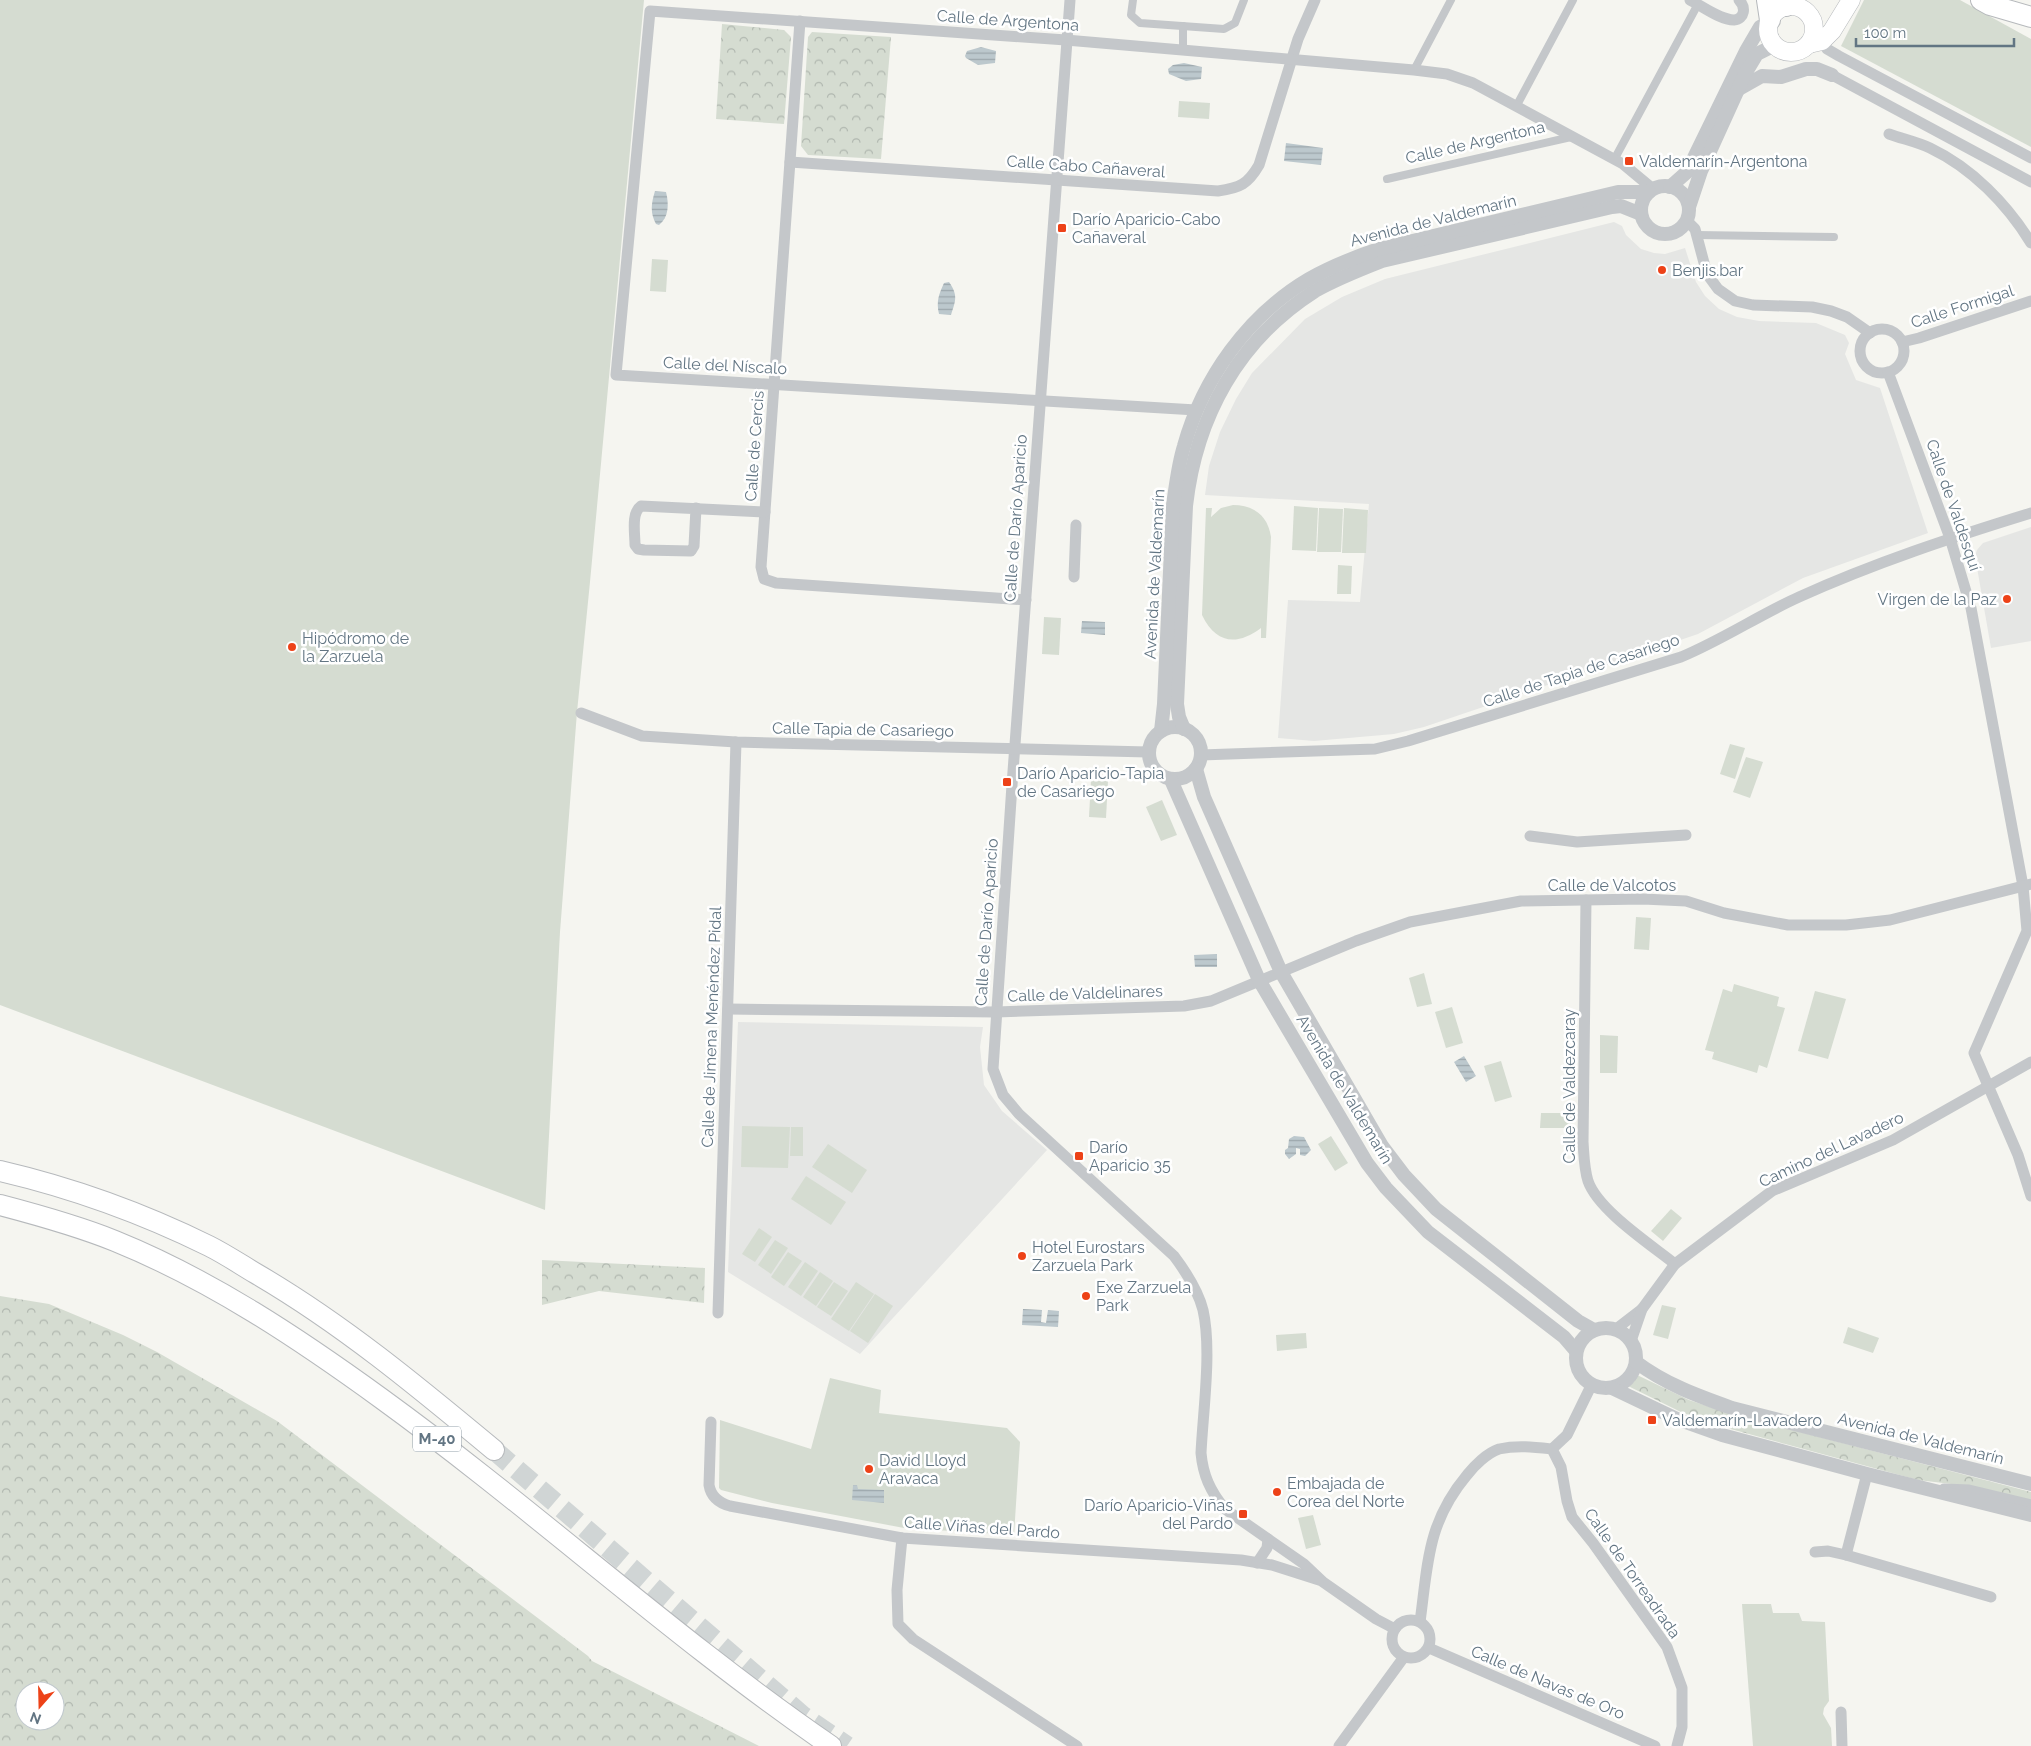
<svg xmlns="http://www.w3.org/2000/svg" width="2031" height="1746" font-family="Raleway,sans-serif">
	<style>
		.built { fill: #e5e6e4 }
		.grass { fill: #d5dcd1 }
		.forest { fill: url(#forest-crowns); fill-rule: evenodd }
		.water { fill: url(#water-rules) }
		.lines { fill: none; stroke-linecap: round; stroke-linejoin: round }
		.motorway-tunnel { stroke: #d0d5d5; stroke-width: 20; stroke-dasharray: 20 10; stroke-linecap: butt }
		.trunk-casing { stroke: #b6b9bc; stroke-width: 19 }
		.motorway-casing { stroke: #b6b9bc; stroke-width: 22 }
		.pedestrian { stroke: #c4c7ca; stroke-width: 8 }
		.minor { stroke: #c4c7ca; stroke-width: 11 }
		.tertiary { stroke: #c4c7ca; stroke-width: 14 }
		.trunk { stroke: #fff; stroke-width: 18 }
		.motorway { stroke: #fff; stroke-width: 20 }
		.poi-dot { fill: #ed4218; stroke: #fff; stroke-width: 2 }
		.labels { text-anchor: middle; stroke-width: 5; stroke-linejoin: round; paint-order: stroke }
		.shield { fill: #fff; stroke: #919ea8; stroke-width: 1 }
		.shield-label { font-size: 15px; font-weight: bold; fill: #627583 }
		.street-label { font-size: 16px; fill: #627583; stroke: #fff }
		.poi-label { font-size: 16px; fill: #627583; stroke: #fff; text-anchor: start }
	</style>
	<defs>
		<pattern id="forest-crowns" width="20" height="18" patternUnits="userSpaceOnUse" patternTransform="scale(1.25)"><rect width="20" height="18" fill="#d5dcd1"/><path d="M2 6a3 3 0 1 1 6 0M12 15a3 3 0 1 1 6 0" fill="none" stroke="#b0b7af"/></pattern>
		<pattern id="water-rules" width="6" height="5" patternUnits="userSpaceOnUse" patternTransform="scale(1.25)"><rect width="6" height="5" fill="#bcc8cd"/><path d="M0 2.5h6" fill="none" stroke="#9ca7ac"/></pattern>
	</defs>
	<rect width="100%" height="100%" fill="#f5f5f0"/>
	<g class="built">
		<path d="M 1614,222 L 1622,226 L 1626,235 L 1641,249 L 1654,253 L 1665,254 L 1685,248 L 1696,282 L 1705,296 L 1719,309 L 1737,317 L 1759,321 L 1816,323 L 1845,335 L 1849,343 L 1845,354 L 1856,380 L 1880,388 L 1928,533 L 1803,578 L 1698,634 L 1424,727 L 1394,734 L 1314,741 L 1278,738 L 1288,600 L 1360,602 L 1369,504 L 1205,495 L 1209,466 L 1220,432 L 1236,399 L 1252,373 L 1305,319 L 1342,297 L 1385,279 Z"/>
		<path d="M 2031,527 L 2031,641 L 1991,648 L 1975,556 L 1977,550 L 1983,543 Z"/>
		<path d="M 738,1022 L 983,1027 L 980,1047 L 984,1085 L 1002,1111 L 1047,1150 L 860,1354 L 728,1272 Z"/>
	</g>
	<g class="grass">
		<path d="M 0,0 L 644,0 L 590,582 L 577,712 L 560,932 L 545,1210 L 0,1005 Z"/>
		<path d="M 1864,0 L 1960,0 L 2031,39 L 2031,147 L 1841,46 Z"/>
		<path d="M 1179,101 L 1210,103 L 1209,119 L 1178,117 Z"/>
		<path d="M 652,259 L 668,260 L 666,292 L 650,291 Z"/>
		<path d="M 1233,505 C 1254,505 1268,516 1271,537 L 1266,638 L 1261,638 L 1261,628 C 1237,646 1216,644 1202,615 L 1206,508 L 1212,508 L 1211,517 L 1221,508 Z"/>
		<path d="M 1294,506 L 1318,508 L 1316,551 L 1292,550 Z"/>
		<path d="M 1319,508 L 1343,509 L 1341,552 L 1317,552 Z"/>
		<path d="M 1344,508 L 1368,510 L 1366,553 L 1342,553 Z"/>
		<path d="M 1338,565 L 1352,566 L 1351,594 L 1337,594 Z"/>
		<path d="M 1044,617 L 1061,618 L 1059,655 L 1042,654 Z"/>
		<path d="M 1730,744 L 1745,748 L 1735,779 L 1720,774 Z"/>
		<path d="M 1746,757 L 1763,762 L 1750,798 L 1733,792 Z"/>
		<path d="M 1091,780 L 1108,781 L 1106,818 L 1089,817 Z"/>
		<path d="M 1162,800 L 1177,835 L 1161,841 L 1146,807 Z"/>
		<path d="M 1636,917 L 1651,918 L 1649,950 L 1634,949 Z"/>
		<path d="M 1424,973 L 1432,1004 L 1417,1007 L 1409,978 Z"/>
		<path d="M 1734,984 L 1779,997 L 1777,1006 L 1785,1008 L 1767,1068 L 1759,1065 L 1757,1073 L 1712,1059 L 1714,1052 L 1705,1050 L 1723,989 L 1732,992 Z"/>
		<path d="M 1815,991 L 1846,999 L 1828,1059 L 1798,1051 Z"/>
		<path d="M 1452,1007 L 1463,1043 L 1446,1048 L 1435,1012 Z"/>
		<path d="M 1600,1035 L 1618,1036 L 1617,1073 L 1600,1073 Z"/>
		<path d="M 1501,1061 L 1512,1097 L 1495,1102 L 1484,1066 Z"/>
		<path d="M 1541,1113 L 1573,1113 L 1572,1128 L 1540,1128 Z"/>
		<path d="M 742,1126 L 790,1127 L 788,1168 L 741,1167 Z"/>
		<path d="M 791,1127 L 803,1127 L 803,1156 L 790,1156 Z"/>
		<path d="M 1331,1136 L 1348,1163 L 1335,1171 L 1318,1144 Z"/>
		<path d="M 828,1144 L 867,1170 L 852,1193 L 812,1167 Z"/>
		<path d="M 806,1176 L 846,1202 L 831,1225 L 791,1199 Z"/>
		<path d="M 1671,1209 L 1682,1218 L 1663,1241 L 1651,1231 Z"/>
		<path d="M 759,1228 L 772,1237 L 755,1262 L 742,1254 Z"/>
		<path d="M 775,1240 L 788,1248 L 771,1274 L 758,1265 Z"/>
		<path d="M 788,1252 L 802,1261 L 784,1286 L 771,1277 Z"/>
		<path d="M 805,1262 L 818,1271 L 801,1296 L 788,1287 Z"/>
		<path d="M 820,1272 L 833,1281 L 816,1306 L 803,1297 Z"/>
		<path d="M 834,1282 L 848,1291 L 831,1316 L 817,1307 Z"/>
		<path d="M 856,1282 L 874,1294 L 849,1331 L 831,1319 Z"/>
		<path d="M 875,1294 L 893,1306 L 868,1343 L 850,1331 Z"/>
		<path d="M 1662,1305 L 1676,1308 L 1668,1339 L 1653,1335 Z"/>
		<path d="M 1848,1327 L 1879,1338 L 1873,1353 L 1843,1343 Z"/>
		<path d="M 1306,1333 L 1307,1348 L 1277,1351 L 1276,1335 Z"/>
		<path d="M 830,1378 L 881,1390 L 879,1413 L 1007,1428 L 1020,1442 L 1014,1535 L 904,1528 L 772,1503 L 721,1490 L 719,1488 L 720,1420 L 811,1449 Z"/>
		<path d="M 1313,1515 L 1321,1545 L 1306,1549 L 1298,1518 Z"/>
		<path d="M 1742,1604 L 1771,1604 L 1773,1613 L 1799,1613 L 1802,1621 L 1825,1622 L 1829,1701 L 1824,1708 L 1823,1714 L 1831,1728 L 1832,1746 L 1753,1746 Z"/>
	</g>
	<g class="forest">
		<path d="M 722,24 L 784,30 L 791,37 L 784,124 L 716,119 Z"/>
		<path d="M 812,32 L 891,37 L 881,159 L 808,155 L 801,146 L 808,37 Z"/>
		<path d="M 542,1260 L 705,1268 L 704,1303 L 599,1291 L 542,1305 Z"/>
		<path d="M 0,1296 L 49,1304 L 123,1335 L 157,1352 L 277,1421 L 588,1656 L 592,1661 L 759,1746 L 0,1746 ZM 25,1691 L 55,1691 L 55,1721 L 25,1721 Z"/>
		<path d="M 1635,1374 L 1689,1400 L 1731,1414 L 2031,1492 L 2031,1503 L 1968,1486 L 1918,1480 L 1727,1428 L 1683,1413 L 1628,1386 Z"/>
	</g>
	<g class="water">
		<path d="M 981,47 L 996,51 L 995,63 L 978,65 L 966,58 L 965,56 L 967,51 Z"/>
		<path d="M 1184,63 L 1202,67 L 1201,79 L 1186,81 L 1169,74 L 1168,69 L 1173,65 Z"/>
		<path d="M 1286,143 L 1323,148 L 1321,165 L 1284,161 Z"/>
		<path d="M 655,191 L 666,192 C 669,204 669,217 659,225 L 656,224 C 650,213 651,204 655,191 Z"/>
		<path d="M 949,282 C 958,295 956,300 951,315 L 939,314 C 936,301 939,294 944,283 Z"/>
		<path d="M 1082,621 L 1105,622 L 1105,635 L 1081,633 Z"/>
		<path d="M 1217,954 L 1217,967 L 1195,967 L 1194,955 Z"/>
		<path d="M 1464,1056 L 1476,1076 L 1466,1082 L 1454,1062 Z"/>
		<path d="M 1294,1136 L 1304,1137 L 1311,1150 L 1305,1156 L 1300,1155 L 1300,1149 L 1296,1148 L 1296,1154 L 1289,1159 L 1285,1154 L 1285,1150 L 1288,1148 L 1289,1139 Z"/>
		<path d="M 1023,1309 L 1042,1310 L 1041,1322 L 1046,1323 L 1048,1310 L 1059,1311 L 1058,1327 L 1022,1325 Z"/>
		<path d="M 853,1485 L 857,1485 L 858,1489 L 884,1490 L 884,1503 L 852,1500 Z"/>
	</g>
	<g class="lines">
		<path class="motorway-tunnel" d="M 494,1450 L 803,1716 L 847,1746"/>
		<defs>
			<g id="trunk">
				<circle cx="1791" cy="29" r="23"/>
				<path d="M 1809,44 L 1822,41 L 1832,31 L 1851,0"/>
			</g>
			<g id="motorway">
				<path d="M 1767,0 L 1770,20"/>
				<path d="M 1783,0 L 1786,6"/>
				<path d="M 1981,0 L 1990,5 L 2031,17"/>
				<path d="M 0,1171 C 73,1188 142,1213 209,1246 C 225,1254 240,1264 255,1273 C 341,1323 417,1386 494,1450"/>
				<path d="M 0,1205 C 38,1215 78,1226 115,1241 C 211,1280 298,1338 382,1399 C 535,1510 675,1639 831,1746"/>
			</g>
		</defs>
		<use href="#trunk" class="trunk-casing"/>
		<use href="#motorway" class="motorway-casing"/>
		<g class="pedestrian">
			<path d="M 1133,0 L 1131,15 L 1140,23 L 1224,29 L 1235,23 L 1244,0"/>
			<path d="M 1183,26 L 1183,50"/>
			<path d="M 1414,70 L 1451,0"/>
			<path d="M 1517,105 L 1573,0"/>
			<path d="M 1614,160 L 1698,4"/>
			<path d="M 1387,179 L 1571,137"/>
			<path d="M 1697,235 L 1834,237"/>
		</g>
		<g class="minor">
			<path d="M 1070,0 L 1012,785 L 993,1069 L 1003,1095 L 1019,1114 L 1174,1256 C 1186,1272 1198,1290 1203,1310 C 1212,1350 1203,1411 1201,1453 C 1203,1475 1210,1491 1225,1509 L 1304,1564 L 1323,1582 L 1376,1619 L 1395,1629"/>
			<path d="M 1690,0 C 1702,6 1720,20 1734,20 C 1745,19 1746,7 1739,0"/>
			<path d="M 800,21 L 761,567 L 764,579 L 776,583 L 1026,600"/>
			<path d="M 1822,41 L 1827,49 L 1839,56 L 2031,158"/>
			<path d="M 1832,75 L 2031,182"/>
			<path d="M 1889,134 C 1903,139 1917,142 1930,148 C 1972,168 2007,204 2031,243"/>
			<path d="M 790,162 L 1218,191 C 1240,188 1248,184 1259,165 L 1298,39 L 1315,0"/>
			<path d="M 1687,221 L 1695,229 L 1707,274 L 1718,289 L 1735,301 L 1753,305 L 1812,307 L 1831,311 L 1847,317 L 1870,333"/>
			<circle cx="1882" cy="351" r="22"/>
			<path d="M 1902,342 L 1919,338 L 2031,301"/>
			<path d="M 1888,372 L 1950,538 L 1971,608 L 2023,886 L 2027,931 L 1974,1053 L 2018,1155 L 2031,1196"/>
			<path d="M 1196,410 L 616,375 L 650,11 L 1066,40 L 1414,70 L 1447,74 L 1473,83 L 1623,164 L 1653,189"/>
			<path d="M 696,508 L 694,546 L 691,551 L 644,550 L 638,549 L 635,545 C 635,533 631,513 641,506 L 765,512"/>
			<path d="M 1074,577 L 1076,525"/>
			<path d="M 581,713 L 642,736 L 736,742 L 1148,752"/>
			<path d="M 1201,755 L 1375,749 L 1408,741 L 1681,657 C 1722,640 1759,615 1799,597 C 1874,563 1953,537 2031,513"/>
			<path d="M 1530,836 L 1577,842 L 1686,835"/>
			<path d="M 1586,900 L 1583,1142 C 1584,1155 1584,1168 1588,1181 C 1598,1210 1650,1244 1675,1264"/>
			<path d="M 728,1009 L 996,1012 L 1184,1006 L 1211,1001 L 1356,941 L 1410,922 L 1521,901 L 1643,899 L 1686,901 L 1724,913 L 1788,925 L 1846,925 L 1890,920 L 2031,884"/>
			<path d="M 718,1313 L 736,742"/>
			<path d="M 1616,1329 L 1642,1309 L 1675,1264 L 1772,1191 L 1893,1140 L 2031,1062"/>
			<path d="M 1631,1341 L 1642,1309"/>
			<path d="M 711,1422 L 709,1485 C 711,1497 719,1503 730,1506 L 902,1538 L 1241,1560 L 1272,1565 L 1319,1580"/>
			<path d="M 1552,1449 L 1561,1467 L 1567,1501 L 1572,1517 L 1593,1543 L 1667,1647 L 1682,1688 L 1682,1727 L 1677,1746"/>
			<path d="M 1944,1489 L 1969,1490 L 2031,1505"/>
			<path d="M 902,1538 L 897,1590 L 898,1624 L 913,1639 L 1077,1746"/>
			<path d="M 1815,1552 L 1828,1551 L 1846,1555 L 1991,1597"/>
			<path d="M 1846,1555 L 1867,1474"/>
			<path d="M 1257,1563 L 1267,1548 L 1268,1539"/>
			<circle cx="1411" cy="1639" r="19"/>
			<path d="M 1420,1622 C 1428,1563 1427,1523 1467,1475 C 1474,1466 1487,1453 1499,1449 C 1517,1445 1534,1447 1552,1449 L 1567,1435 L 1591,1386"/>
			<path d="M 1429,1648 L 1655,1746"/>
			<path d="M 1841,1712 L 1842,1746"/>
			<path d="M 1339,1746 L 1404,1657"/>
		</g>
		<g class="tertiary">
			<path d="M 1739,89 L 1762,76 L 1781,77 L 1806,69 L 1817,69 L 1832,75"/>
			<circle cx="1665" cy="210" r="24"/>
			<path d="M 1670,187 L 1687,172 L 1746,51 L 1760,27 L 1769,23"/>
			<path d="M 1689,207 L 1701,171 L 1745,74 L 1757,54 L 1775,45"/>
			<circle cx="1175" cy="753" r="26"/>
			<path d="M 1184,729 L 1179,717 L 1177,704 L 1186,506 C 1196,417 1238,340 1315,291 C 1336,279 1359,270 1382,261 L 1612,207 L 1621,206 L 1641,214"/>
			<path d="M 1161,731 L 1164,704 L 1173,505 C 1176,485 1178,465 1184,446 C 1203,378 1248,315 1309,279 C 1332,266 1355,257 1379,249 L 1618,192 L 1649,192"/>
			<path d="M 1196,769 L 1204,797 L 1281,972 L 1382,1146 L 1404,1175 L 1436,1209 L 1578,1321 L 1594,1330"/>
			<path d="M 1171,780 L 1259,980 L 1367,1163 L 1386,1188 L 1428,1232 L 1564,1337 L 1576,1351"/>
			<circle cx="1606" cy="1358" r="30"/>
			<path d="M 1636,1362 C 1665,1384 1698,1396 1732,1408 L 2031,1484"/>
			<path d="M 1612,1388 L 1677,1419 L 1722,1435 L 1867,1474 L 2031,1515"/>
		</g>
		<use href="#trunk" class="trunk"/>
		<use href="#motorway" class="motorway"/>
	</g>
	<g class="poi-dot">
		<rect x="1624" y="156" width="10" height="10" rx="2.5"/>
		<rect x="1057" y="223" width="10" height="10" rx="2.5"/>
		<circle cx="1662" cy="270" r="5"/>
		<circle cx="2007" cy="599" r="5"/>
		<circle cx="292" cy="647" r="5"/>
		<rect x="1002" y="777" width="10" height="10" rx="2.5"/>
		<rect x="1074" y="1151" width="10" height="10" rx="2.5"/>
		<circle cx="1022" cy="1256" r="5"/>
		<circle cx="1086" cy="1296" r="5"/>
		<rect x="1647" y="1415" width="10" height="10" rx="2.5"/>
		<circle cx="869" cy="1469" r="5"/>
		<circle cx="1277" cy="1492" r="5"/>
		<rect x="1238" y="1509" width="10" height="10" rx="2.5"/>
	</g>
	<g class="labels">
		<rect class="shield" x="413" y="1426.5" width="48" height="25" rx="4"/>
		<g class="shield-label">
			<text x="437" y="1444">M-40</text>
		</g>
		<g class="street-label">
			<text transform="translate(1008 20) rotate(4)" y="6">Calle de Argentona</text>
			<text transform="translate(1475 142) rotate(-13)" y="6">Calle de Argentona</text>
			<text transform="translate(1086 166) rotate(4)" y="6">Calle Cabo Cañaveral</text>
			<text transform="translate(1433 220) rotate(-14)" y="6">Avenida de Valdemarín</text>
			<text transform="translate(1962 306) rotate(-18)" y="6">Calle Formigal</text>
			<text transform="translate(725 365) rotate(3)" y="6">Calle del Níscalo</text>
			<text transform="translate(754 446) rotate(-86)" y="6">Calle de Cercis</text>
			<text transform="translate(1954 505) rotate(71)" y="6">Calle de Valdesquí</text>
			<text transform="translate(1015 518) rotate(-86)" y="6">Calle de Darío Aparicio</text>
			<text transform="translate(1154 574) rotate(-87)" y="6">Avenida de Valdemarín</text>
			<text transform="translate(1581 670) rotate(-18)" y="6">Calle de Tapia de Casariego</text>
			<text transform="translate(863 729) rotate(1)" y="6">Calle Tapia de Casariego</text>
			<text x="1612" y="891">Calle de Valcotos</text>
			<text transform="translate(986 922) rotate(-86)" y="6">Calle de Darío Aparicio</text>
			<text transform="translate(1085 993) rotate(-2)" y="6">Calle de Valdelinares</text>
			<text transform="translate(711 1027) rotate(-88)" y="6">Calle de Jimena Menéndez Pidal</text>
			<text transform="translate(1569 1086) rotate(-90)" y="6">Calle de Valdezcaray</text>
			<text transform="translate(1345 1089) rotate(59)" y="6">Avenida de Valdemarín</text>
			<text transform="translate(1831 1149) rotate(-25)" y="6">Camino del Lavadero</text>
			<text transform="translate(1921 1438) rotate(14)" y="6">Avenida de Valdemarín</text>
			<text transform="translate(982 1527) rotate(4)" y="6">Calle Viñas del Pardo</text>
			<text transform="translate(1633 1573) rotate(55)" y="6">Calle de Torreadrada</text>
			<text transform="translate(1548 1682) rotate(23)" y="6">Calle de Navas de Oro</text>
		</g>
		<g class="poi-label">
			<text x="1639" y="167">Valdemarín-Argentona</text>
			<text x="1072" y="225">Darío Aparicio-Cabo<tspan x="1072" dy="18">Cañaveral</tspan></text>
			<text x="1672" y="276">Benjis.bar</text>
			<text x="1997" y="605" text-anchor="end">Virgen de la Paz</text>
			<text x="302" y="644">Hipódromo de<tspan x="302" dy="18">la Zarzuela</tspan></text>
			<text x="1017" y="779">Darío Aparicio-Tapia<tspan x="1017" dy="18">de Casariego</tspan></text>
			<text x="1089" y="1153">Darío<tspan x="1089" dy="18">Aparicio 35</tspan></text>
			<text x="1032" y="1253">Hotel Eurostars<tspan x="1032" dy="18">Zarzuela Park</tspan></text>
			<text x="1096" y="1293">Exe Zarzuela<tspan x="1096" dy="18">Park</tspan></text>
			<text x="1662" y="1426">Valdemarín-Lavadero</text>
			<text x="879" y="1466">David Lloyd<tspan x="879" dy="18">Aravaca</tspan></text>
			<text x="1287" y="1489">Embajada de<tspan x="1287" dy="18">Corea del Norte</tspan></text>
			<text x="1233" y="1511" text-anchor="end">Darío Aparicio-Viñas<tspan x="1233" dy="18">del Pardo</tspan></text>
		</g>
	</g>
	<g transform="translate(40 1706) rotate(200)"><circle r="24" fill="#ffffff" stroke="#c0c8cd"/>
	<path d="M0-4L9 19L0 12L-9 19Z" fill="#ed4218"/>
	<text y="-8" font-size="14" font-weight="bold" text-anchor="middle" fill="#627583">N</text>
	</g>
	<path d="M1856 38v8h158v-8" fill="none" stroke="#627583" stroke-width="2.5"/>
	<text x="1864" y="38" font-size="15" fill="#627583" stroke="#ffffff" stroke-width="4" paint-order="stroke">100 m</text>
</svg>
